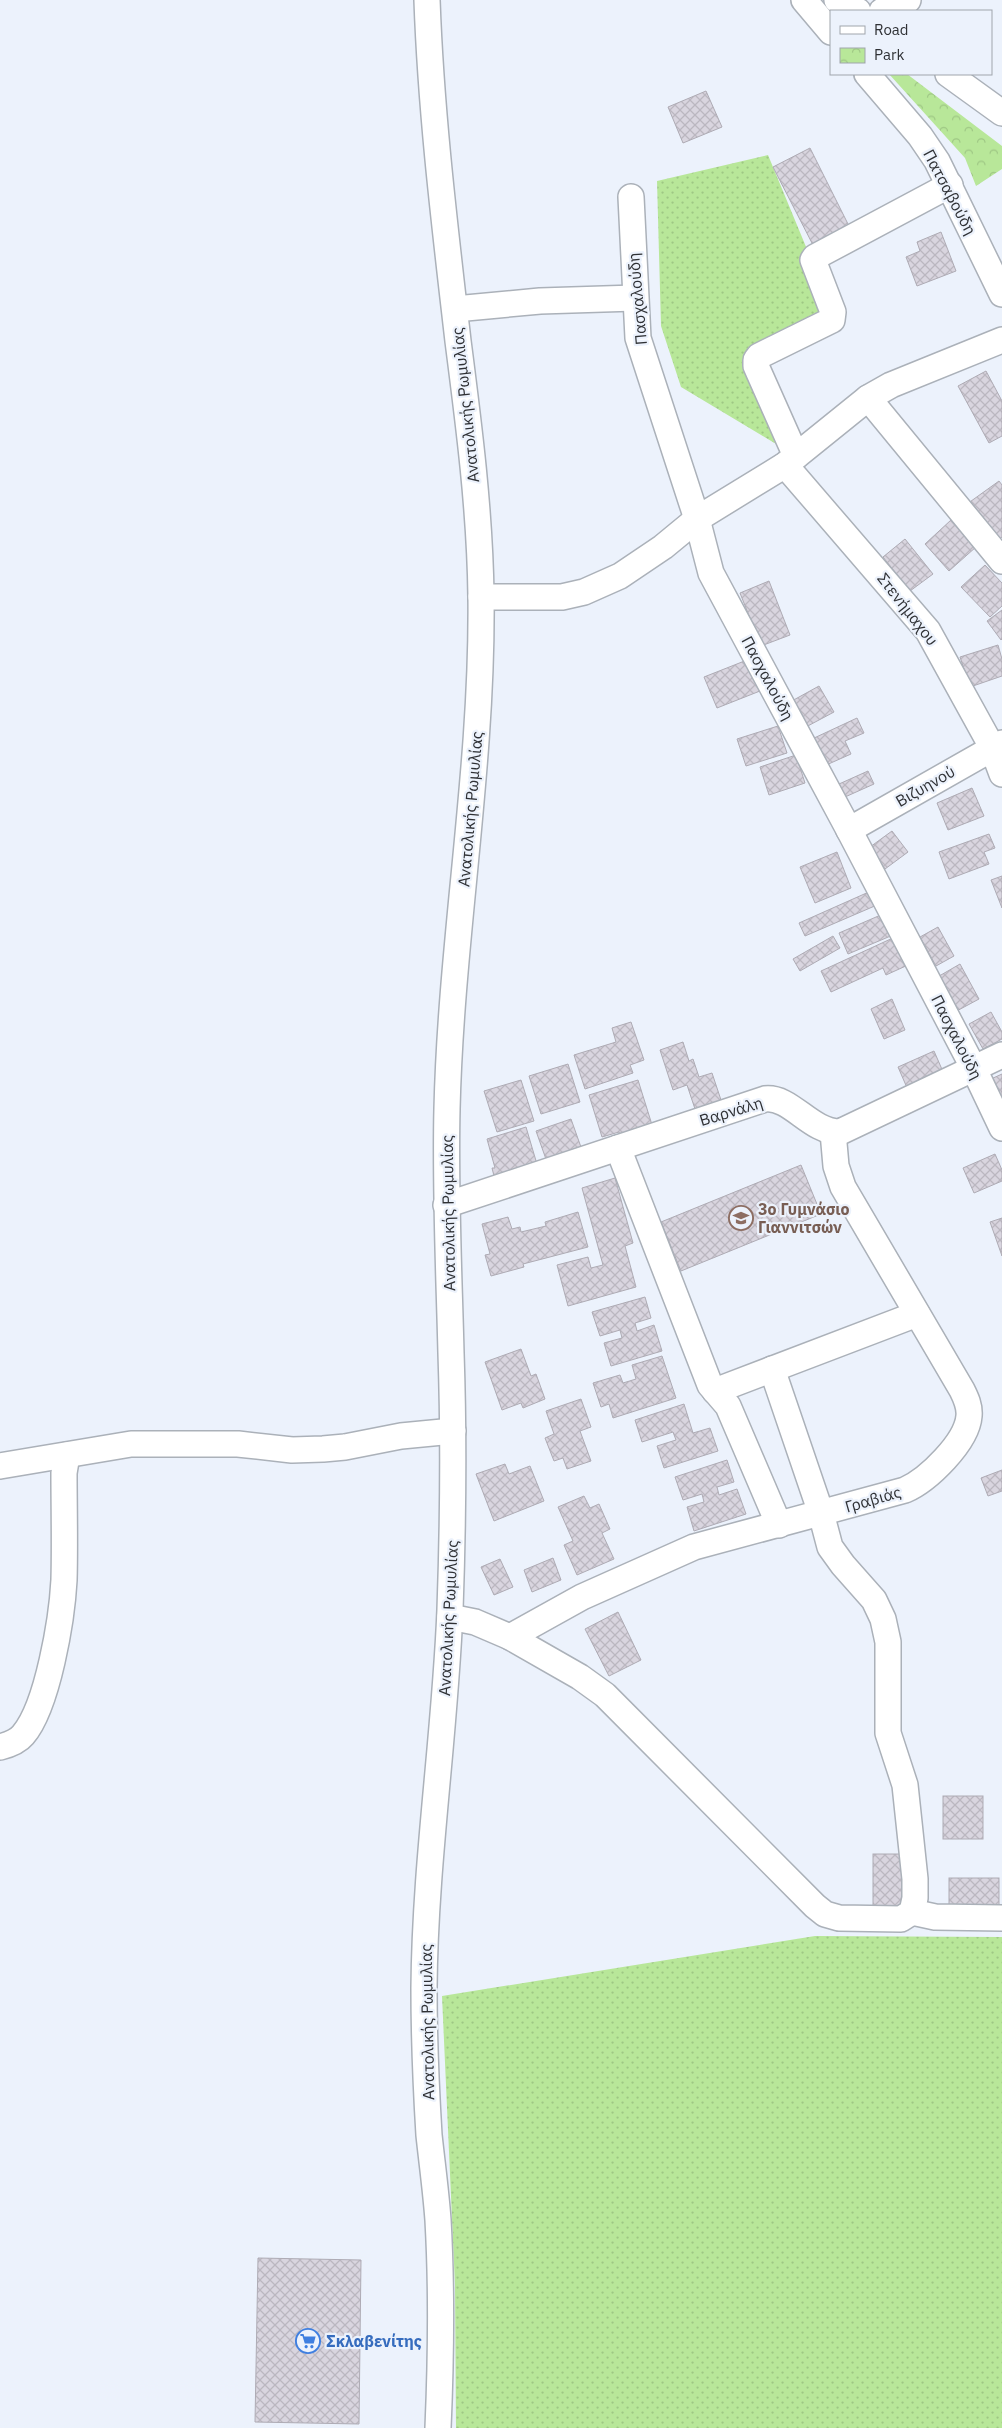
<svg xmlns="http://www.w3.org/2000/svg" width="1002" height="2428" font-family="'IBM Plex Sans',sans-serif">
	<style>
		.grass { fill: url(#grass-dots) }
		.park { fill: url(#park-crowns) }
		.building { fill: url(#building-cross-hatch); stroke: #aeabb4 }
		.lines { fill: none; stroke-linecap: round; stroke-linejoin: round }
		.minor-casing { stroke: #abb1b9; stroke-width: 28 }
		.minor { stroke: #fff; stroke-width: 25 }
		.labels { text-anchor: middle; stroke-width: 4.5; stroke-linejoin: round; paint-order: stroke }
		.street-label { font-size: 16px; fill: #2f3135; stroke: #ecf2fc }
		.education-label { font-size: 16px; font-weight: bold; fill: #785e54; stroke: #ecf2fc; text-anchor: start }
		.shop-label { font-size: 16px; font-weight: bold; fill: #366cbe; stroke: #ecf2fc; text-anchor: start }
	</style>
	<defs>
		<pattern id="grass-dots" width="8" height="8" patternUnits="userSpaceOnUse" patternTransform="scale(1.25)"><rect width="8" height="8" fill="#b8e799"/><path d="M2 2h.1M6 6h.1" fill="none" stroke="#9ec784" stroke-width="1.8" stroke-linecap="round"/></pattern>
		<pattern id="park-crowns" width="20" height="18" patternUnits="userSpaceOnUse" patternTransform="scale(1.25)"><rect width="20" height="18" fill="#b8e799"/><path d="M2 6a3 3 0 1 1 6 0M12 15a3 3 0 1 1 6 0" fill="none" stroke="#9ec784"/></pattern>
		<pattern id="building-cross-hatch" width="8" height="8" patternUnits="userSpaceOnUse" patternTransform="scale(1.25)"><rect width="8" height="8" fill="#d9d5df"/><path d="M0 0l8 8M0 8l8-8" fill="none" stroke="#bbb7c0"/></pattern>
	</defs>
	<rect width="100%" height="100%" fill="#ecf2fc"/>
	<g class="grass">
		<path d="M 768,155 L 833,312 L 759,356 L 796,456 L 681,387 L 661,326 L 657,181 Z"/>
		<path d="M 815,1936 L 1002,1937 L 1002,2428 L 456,2428 L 455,2285 L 442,1996 Z"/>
	</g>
	<path class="park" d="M 889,74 L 907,74 L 1002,146 L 1002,169 L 976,186 L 965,158 Z"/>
	<g class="building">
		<path d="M 706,91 L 722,127 L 683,143 L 668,107 Z"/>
		<path d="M 810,148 L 850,228 L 814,247 L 773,167 Z"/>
		<path d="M 941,232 L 956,271 L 917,286 L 906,257 L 920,251 L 917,242 Z"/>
		<path d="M 986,371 L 1002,401 L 1002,436 L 989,443 L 958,386 Z"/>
		<path d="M 999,481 L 1002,485 L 1002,537 L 995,542 L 967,504 Z"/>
		<path d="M 951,520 L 976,547 L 949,571 L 925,544 Z"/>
		<path d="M 905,539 L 933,574 L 910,591 L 883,557 Z"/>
		<path d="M 985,565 L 1002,583 L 1002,606 L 990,617 L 961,587 Z"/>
		<path d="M 769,581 L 790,635 L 761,646 L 740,593 Z"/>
		<path d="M 1002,610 L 1002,639 L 1001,640 L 987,621 Z"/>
		<path d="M 998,645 L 1002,659 L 1002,676 L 970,687 L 960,657 Z"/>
		<path d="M 747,660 L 760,691 L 717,708 L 704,677 Z"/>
		<path d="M 819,686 L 834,712 L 804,728 L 790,702 Z"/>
		<path d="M 857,718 L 864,733 L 845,741 L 851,754 L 824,766 L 812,739 Z"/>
		<path d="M 778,726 L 787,753 L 746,766 L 737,739 Z"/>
		<path d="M 796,755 L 805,783 L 769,795 L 760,767 Z"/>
		<path d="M 868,771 L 874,784 L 845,797 L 839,784 Z"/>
		<path d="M 972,788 L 984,816 L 948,830 L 937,803 Z"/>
		<path d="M 892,831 L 908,852 L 885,869 L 870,847 Z"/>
		<path d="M 989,834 L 995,848 L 984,852 L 989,864 L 949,879 L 939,852 Z"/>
		<path d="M 837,852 L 851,888 L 815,903 L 800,867 Z"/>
		<path d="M 1002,876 L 1002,908 L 991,880 Z"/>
		<path d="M 871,891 L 877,905 L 805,936 L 799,923 Z"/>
		<path d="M 883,914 L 893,935 L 848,954 L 839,933 Z"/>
		<path d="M 938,927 L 954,956 L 936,966 L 920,937 Z"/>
		<path d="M 833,936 L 840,948 L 800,971 L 793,959 Z"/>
		<path d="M 895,937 L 908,965 L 886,975 L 883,968 L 831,992 L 821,971 Z"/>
		<path d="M 960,964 L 979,999 L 953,1013 L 934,979 Z"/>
		<path d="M 892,999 L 905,1030 L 884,1039 L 871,1009 Z"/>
		<path d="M 991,1012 L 1002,1032 L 1002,1039 L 983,1049 L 969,1024 Z"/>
		<path d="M 631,1022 L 644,1060 L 630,1065 L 633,1073 L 585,1089 L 574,1055 L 616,1042 L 612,1028 Z"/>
		<path d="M 683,1042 L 689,1061 L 693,1059 L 699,1077 L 712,1073 L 722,1103 L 696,1112 L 687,1085 L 673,1090 L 660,1050 Z"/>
		<path d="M 934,1051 L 944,1074 L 908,1090 L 898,1067 Z"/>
		<path d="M 568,1064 L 580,1102 L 541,1114 L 529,1076 Z"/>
		<path d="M 1002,1074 L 1002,1105 L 991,1079 Z"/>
		<path d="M 521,1080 L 534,1121 L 497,1132 L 484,1091 Z"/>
		<path d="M 638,1080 L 653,1128 L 621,1138 L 619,1132 L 602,1137 L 589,1095 Z"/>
		<path d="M 571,1119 L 582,1150 L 547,1162 L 536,1131 Z"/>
		<path d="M 526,1127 L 539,1171 L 496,1184 L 492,1168 L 495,1168 L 487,1139 Z"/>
		<path d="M 995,1154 L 1002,1170 L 1002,1181 L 974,1193 L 963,1168 Z"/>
		<path d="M 801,1165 L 821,1214 L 681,1271 L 661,1222 Z"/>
		<path d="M 615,1178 L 633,1243 L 625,1246 L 636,1287 L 568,1306 L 557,1265 L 588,1257 L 591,1268 L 603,1265 L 582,1188 Z"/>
		<path d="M 578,1212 L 588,1247 L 523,1264 L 524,1267 L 491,1276 L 485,1255 L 490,1254 L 482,1224 L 508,1217 L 512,1229 L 520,1227 L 521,1232 L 546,1226 L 545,1222 Z"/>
		<path d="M 1002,1218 L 1002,1256 L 990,1222 Z"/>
		<path d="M 645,1297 L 651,1318 L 635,1323 L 637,1331 L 654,1325 L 662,1351 L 611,1366 L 604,1343 L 622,1338 L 620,1330 L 600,1336 L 592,1312 Z"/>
		<path d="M 521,1349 L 531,1376 L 536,1374 L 545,1399 L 523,1408 L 521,1403 L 502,1410 L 485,1362 Z"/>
		<path d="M 662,1356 L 676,1398 L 613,1418 L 609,1404 L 601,1407 L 593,1383 L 620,1375 L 623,1383 L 636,1379 L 632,1365 Z"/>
		<path d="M 581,1399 L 591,1427 L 580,1431 L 591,1461 L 567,1469 L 563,1458 L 554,1461 L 545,1438 L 554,1434 L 546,1411 Z"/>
		<path d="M 684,1404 L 693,1433 L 710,1428 L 718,1451 L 664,1468 L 657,1446 L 676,1440 L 673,1432 L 642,1442 L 635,1420 Z"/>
		<path d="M 727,1460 L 734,1482 L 717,1487 L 719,1495 L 737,1489 L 746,1514 L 694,1531 L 687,1507 L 704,1502 L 702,1494 L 683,1500 L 675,1477 Z"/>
		<path d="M 505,1464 L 509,1474 L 530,1466 L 544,1501 L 494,1521 L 476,1474 Z"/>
		<path d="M 1002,1470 L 1002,1491 L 988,1496 L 981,1478 Z"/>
		<path d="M 584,1496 L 590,1508 L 599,1504 L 610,1529 L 602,1533 L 614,1559 L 577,1575 L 564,1545 L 573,1541 L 558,1507 Z"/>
		<path d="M 553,1558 L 561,1580 L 532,1592 L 524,1570 Z"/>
		<path d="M 500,1559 L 513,1587 L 494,1595 L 481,1567 Z"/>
		<path d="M 618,1612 L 641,1660 L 609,1676 L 585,1629 Z"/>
		<rect x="943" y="1796" width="40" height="43"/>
		<rect x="873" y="1854" width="34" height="55"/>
		<rect x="949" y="1878" width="50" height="32"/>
		<path d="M 258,2258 L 361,2260 L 359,2424 L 255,2422 Z"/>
	</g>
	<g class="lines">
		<defs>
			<g id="minor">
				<path d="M 427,0 C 431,114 445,228 458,341 C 469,426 480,511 481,597 C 483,768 451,938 447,1109 C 445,1191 449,1272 451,1353 C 454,1439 453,1525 450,1610 C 445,1736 425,1862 424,1988 C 424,2037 426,2086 429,2135 C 432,2163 436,2192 438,2220 C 442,2290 441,2359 438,2428"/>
				<path d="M 804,0 L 831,32"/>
				<path d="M 837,0 L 858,11"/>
				<path d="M 882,11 L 908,0"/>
				<path d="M 867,74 L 920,136 L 937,161 L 1002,294"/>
				<path d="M 948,74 L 1002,113"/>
				<path d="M 631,197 L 638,338 L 697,519 L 711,573 L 849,830 L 973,1067 L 1002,1128"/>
				<path d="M 455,309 L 540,301 L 635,298"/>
				<path d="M 868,398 L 1002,561"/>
				<path d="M 796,456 L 756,366 L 756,360 L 759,356 L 832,320 L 833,312 L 813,260 L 815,257 L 950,185"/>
				<path d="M 785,465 L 928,631 L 992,747 L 1002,774"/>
				<path d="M 481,597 L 562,597 L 584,592 L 620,576 L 663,547 L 697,519 L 785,465 L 868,398 L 891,385 L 1002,340"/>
				<path d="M 849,830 L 1002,743"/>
				<path d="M 618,1148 L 710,1385 L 728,1406 L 779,1525"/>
				<path d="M 446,1205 L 765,1099 C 791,1096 810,1132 840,1132 L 1002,1055"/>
				<path d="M 715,1391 L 917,1314"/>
				<path d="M 0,1466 L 131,1444 L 238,1444 L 292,1450 L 323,1449 L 345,1447 L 401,1436 L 453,1431"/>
				<path d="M 450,1617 L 475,1622 L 510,1637 L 582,1597 L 694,1547 L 905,1490 C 928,1480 967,1442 969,1416 C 970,1406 966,1398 962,1390 L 843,1187 L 836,1166 L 833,1132"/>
				<path d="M 510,1637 L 580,1677 L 605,1695 L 815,1906 L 825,1914 L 839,1918 L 901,1919 L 912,1912 L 915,1898 L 915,1879 L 905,1785 L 888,1733 L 888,1642 L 883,1619 L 874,1600 L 843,1565 L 830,1547 L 821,1513 L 772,1369"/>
				<path d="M 0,1747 C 8,1745 18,1741 23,1735 C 48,1706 62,1618 64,1580 C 65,1545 64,1509 64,1473 L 67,1455"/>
				<path d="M 912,1912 L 935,1917 L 1002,1918"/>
			</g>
		</defs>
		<use href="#minor" class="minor-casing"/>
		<use href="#minor" class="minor"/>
	</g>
	<defs>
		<symbol id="school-ring" viewBox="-11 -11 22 22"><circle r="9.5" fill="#ecf2fc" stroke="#8d6e63" stroke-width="1.5"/><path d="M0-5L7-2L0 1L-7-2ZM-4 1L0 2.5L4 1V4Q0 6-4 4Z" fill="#8d6e63"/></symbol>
		<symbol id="supermarket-ring" viewBox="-11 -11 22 22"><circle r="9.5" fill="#ecf2fc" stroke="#3f7fe0" stroke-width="1.5"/><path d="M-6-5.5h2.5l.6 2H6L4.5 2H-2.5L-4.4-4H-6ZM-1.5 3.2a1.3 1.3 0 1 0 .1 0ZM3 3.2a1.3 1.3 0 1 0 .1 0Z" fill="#3f7fe0"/></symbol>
	</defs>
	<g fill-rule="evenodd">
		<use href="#school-ring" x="727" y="1204" width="28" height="28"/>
		<use href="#supermarket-ring" x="294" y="2327" width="28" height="28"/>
	</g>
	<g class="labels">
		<g class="street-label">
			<text transform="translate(950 192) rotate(62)" y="6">Πατσαβούδη</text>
			<text transform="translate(637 299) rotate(-95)" y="6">Πασχαλούδη</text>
			<text transform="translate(465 405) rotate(-96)" y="6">Ανατολικής Ρωμυλίας</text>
			<text transform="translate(908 609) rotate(52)" y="6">Στενήμαχου</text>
			<text transform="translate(768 678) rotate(62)" y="6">Πασχαλούδη</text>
			<text transform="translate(925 786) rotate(-30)" y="6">Βιζυηνού</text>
			<text transform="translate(470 809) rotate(-85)" y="6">Ανατολικής Ρωμυλίας</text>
			<text transform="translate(957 1037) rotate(63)" y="6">Πασχαλούδη</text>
			<text transform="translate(731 1111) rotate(-17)" y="6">Βαρνάλη</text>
			<text transform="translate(448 1213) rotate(-91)" y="6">Ανατολικής Ρωμυλίας</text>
			<text transform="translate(873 1499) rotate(-16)" y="6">Γραβιάς</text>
			<text transform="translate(448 1618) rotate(-87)" y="6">Ανατολικής Ρωμυλίας</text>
			<text transform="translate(427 2022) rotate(-91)" y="6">Ανατολικής Ρωμυλίας</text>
		</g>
		<g class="education-label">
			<text x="758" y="1215">3ο Γυμνάσιο<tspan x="758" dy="18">Γιαννιτσών</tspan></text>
		</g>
		<g class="shop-label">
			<text x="326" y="2347">Σκλαβενίτης</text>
		</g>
	</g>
	<rect x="830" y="10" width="162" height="65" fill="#ecf2fc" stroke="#a0a5ac"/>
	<rect x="840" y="26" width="25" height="8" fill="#ffffff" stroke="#a0a5ac"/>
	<text x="874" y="35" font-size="15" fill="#2f3135">Road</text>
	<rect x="840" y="48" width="25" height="15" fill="url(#park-crowns)" stroke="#a0a5ac"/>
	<text x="874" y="60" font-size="15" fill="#2f3135">Park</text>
</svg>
